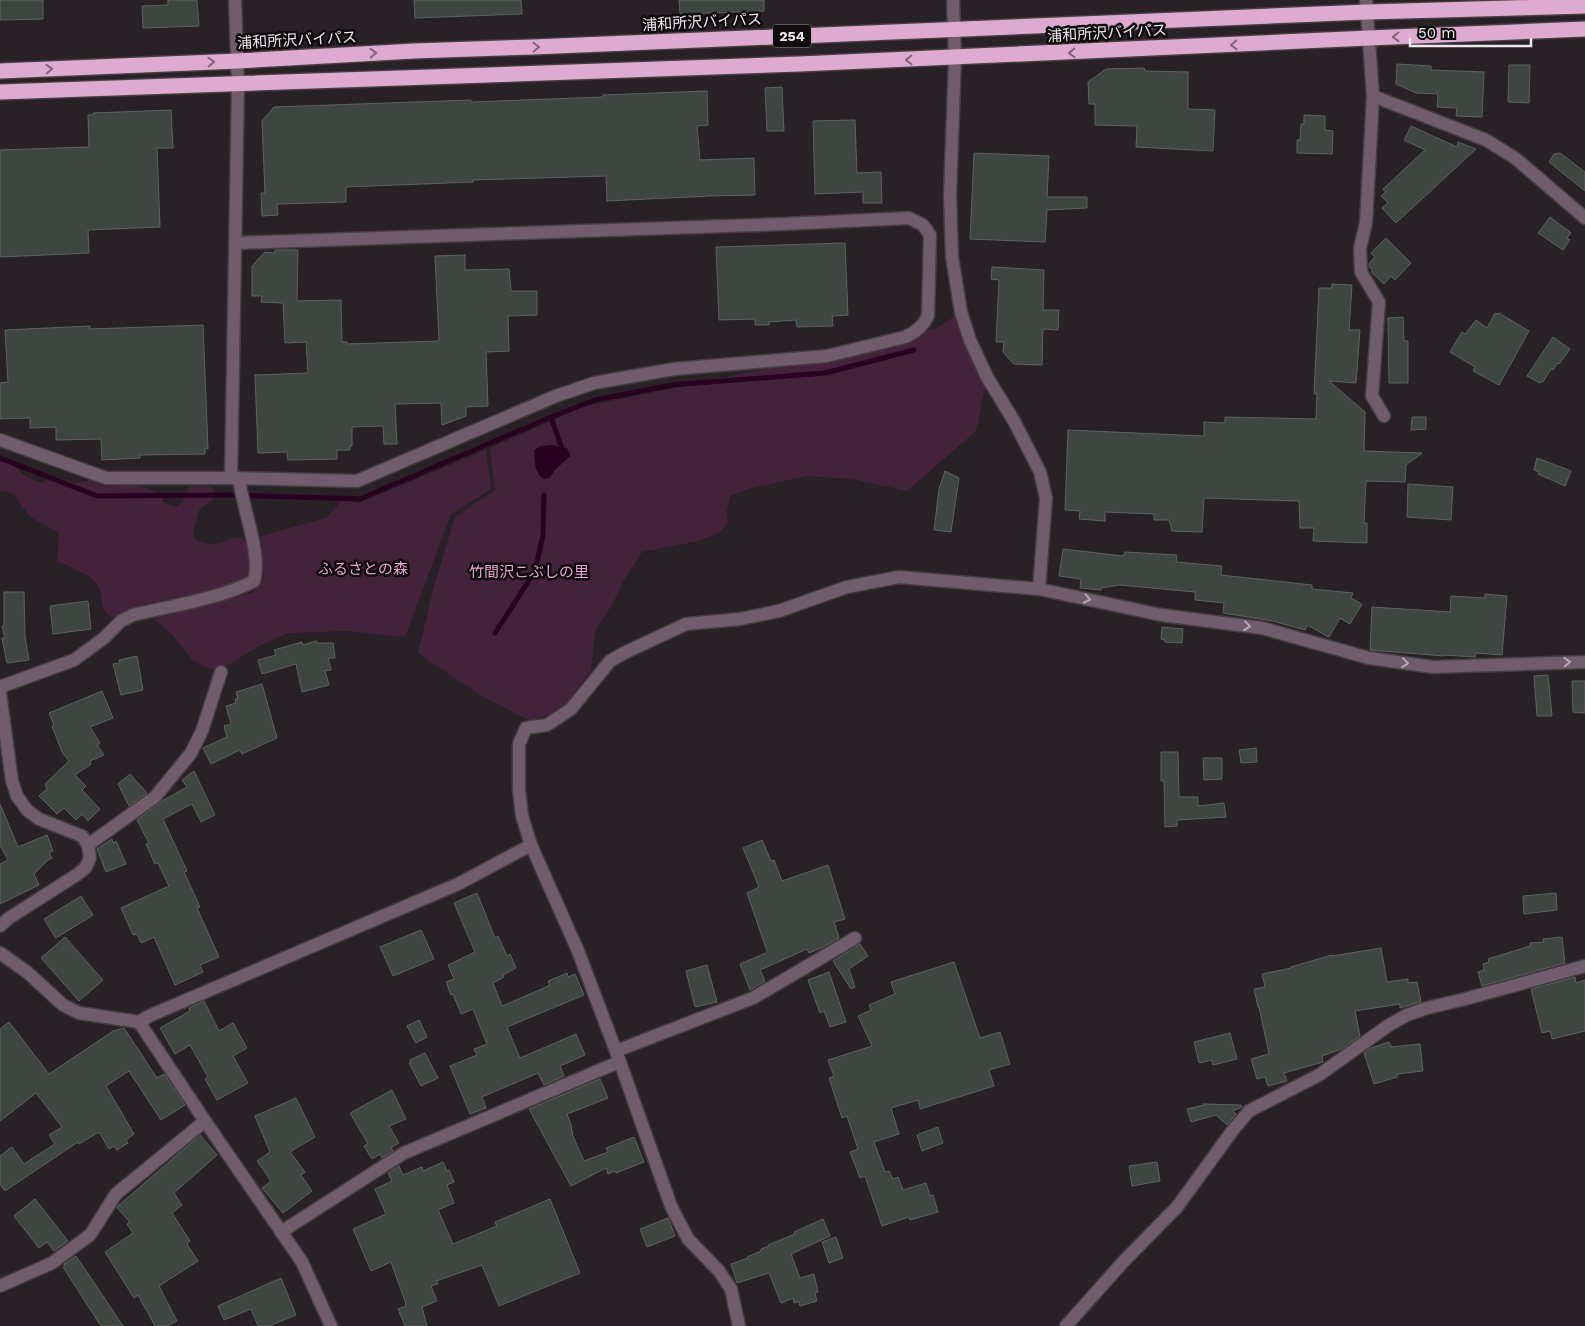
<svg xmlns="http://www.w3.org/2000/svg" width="1585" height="1326" font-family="'Work Sans','Noto Sans JP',sans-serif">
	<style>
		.green { fill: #45223c }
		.water { fill: #280220 }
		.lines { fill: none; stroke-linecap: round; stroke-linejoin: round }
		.stream { stroke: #280220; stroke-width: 5 }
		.building { fill: #3f4641; stroke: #5c645f }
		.minor-casing { stroke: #443d42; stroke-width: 15 }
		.highway-casing { stroke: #443d42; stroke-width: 18 }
		.minor { stroke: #715c6b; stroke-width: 12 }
		.highway { stroke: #deaacf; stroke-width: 15 }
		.oneway { stroke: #816378 }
		.oneway2 { stroke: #b5a9b1 }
		.labels { text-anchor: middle; stroke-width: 5; stroke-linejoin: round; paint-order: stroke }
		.shield { fill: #0f0c0e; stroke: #aaa6a9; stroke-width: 1 }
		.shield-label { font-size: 14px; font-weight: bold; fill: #ede8eb }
		.street-label { font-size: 15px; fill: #ede8eb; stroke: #0f0c0e }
		.park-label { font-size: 15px; fill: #eba3d8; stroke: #0f0c0e }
	</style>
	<rect width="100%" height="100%" fill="#282126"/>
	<g class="green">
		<path d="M 961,312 L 987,377 L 976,431 L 907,491 L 852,479 L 807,476 L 751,488 L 730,496 L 727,511 L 728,523 L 719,533 L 698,541 L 642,552 L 623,582 L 612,605 L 595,631 L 591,670 L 567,702 L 549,714 L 530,721 L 480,695 L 418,653 L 434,586 L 455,517 L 495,490 L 490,448 L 583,407 L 827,356 L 937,328 Z"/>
		<path d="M 486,450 L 491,489 L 451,514 L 405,637 L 348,631 L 288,633 L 261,645 L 226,666 L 213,670 L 193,661 L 171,633 L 154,619 L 252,593 L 264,579 L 261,536 L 326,518 L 342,500 L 359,503 Z"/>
		<path d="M 0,461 L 13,464 L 23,475 L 42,483 L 49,478 L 56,477 L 74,483 L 90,480 L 106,487 L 128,484 L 146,488 L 162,496 L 164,503 L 177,507 L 183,501 L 190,486 L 211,487 L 214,490 L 213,499 L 199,510 L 193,532 L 195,539 C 208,547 221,545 233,537 L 241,538 L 248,544 L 251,571 L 243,581 L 202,593 L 145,604 L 112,618 C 96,604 106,600 98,586 C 92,574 69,567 57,561 L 59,533 C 52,528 44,525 37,521 C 29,517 19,504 16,496 L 6,491 L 0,492 Z"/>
	</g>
	<path class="water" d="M 552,445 L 567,448 L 570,456 L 554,471 L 550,478 L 544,479 C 534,473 535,461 534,450 L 541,446 Z"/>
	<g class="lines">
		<g class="stream">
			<path d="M 551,417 L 561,446"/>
			<path d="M 0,458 L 97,496 L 228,495 L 360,499 L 551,417 L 595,400 L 672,385 L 825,373 L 914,350"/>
			<path d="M 495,633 L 535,571 L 543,535 L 544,495"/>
		</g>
	</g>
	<g class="building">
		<path d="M 0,0 L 43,0 L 43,19 L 0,20 Z"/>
		<path d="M 168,0 L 197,0 L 199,26 L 143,28 L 142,6 L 168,5 Z"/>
		<path d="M 414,0 L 521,0 L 522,14 L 415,18 Z"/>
		<path d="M 679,0 L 764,0 L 764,11 L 680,14 Z"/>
		<path d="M 1397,64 L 1431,66 L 1431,70 L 1484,72 L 1482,117 L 1456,116 L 1457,108 L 1437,107 L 1438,94 L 1416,93 L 1396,84 Z"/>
		<path d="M 1509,65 L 1530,65 L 1529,103 L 1508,102 Z"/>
		<path d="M 1144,68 L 1145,71 L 1188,72 L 1188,109 L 1215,110 L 1213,151 L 1136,147 L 1137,126 L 1095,125 L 1095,104 L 1089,104 L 1088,82 L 1106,69 Z"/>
		<path d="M 782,87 L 784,131 L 767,131 L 765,88 Z"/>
		<path d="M 707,91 L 708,125 L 697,126 L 700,160 L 754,158 L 755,195 L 710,196 L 607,201 L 606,176 L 473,180 L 473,182 L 346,187 L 346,202 L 277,204 L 278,215 L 262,216 L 261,193 L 265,193 L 262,121 L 274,107 L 471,100 L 471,102 L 603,97 L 603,95 Z"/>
		<path d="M 171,110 L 173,148 L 157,148 L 160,227 L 88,230 L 89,253 L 0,257 L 0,150 L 89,147 L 88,115 L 93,115 L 93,113 Z"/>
		<path d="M 1304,115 L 1325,116 L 1325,130 L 1333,131 L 1332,154 L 1297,153 L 1297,140 L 1300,140 L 1301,124 L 1304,124 Z"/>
		<path d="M 855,120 L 857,173 L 881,172 L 882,203 L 863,203 L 863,192 L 815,194 L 813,121 Z"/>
		<path d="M 1411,126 L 1457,147 L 1458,142 L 1476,149 L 1396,223 L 1382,208 L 1388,203 L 1381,196 L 1386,192 L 1383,189 L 1425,150 L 1404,140 Z"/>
		<path d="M 974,153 L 1049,156 L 1047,197 L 1087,197 L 1087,208 L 1047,210 L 1045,242 L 970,239 Z"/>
		<path d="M 1560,153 L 1585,172 L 1585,191 L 1549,162 L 1554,154 Z"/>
		<path d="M 1550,217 L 1571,233 L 1567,238 L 1570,240 L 1563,250 L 1538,233 Z"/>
		<path d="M 1386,238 L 1411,263 L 1395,280 L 1391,276 L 1384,284 L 1371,272 L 1373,270 L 1369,267 L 1369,264 L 1375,257 L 1371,253 Z"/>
		<path d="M 845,243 L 848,315 L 832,316 L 833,326 L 797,327 L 796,320 L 769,322 L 769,325 L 755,325 L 755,319 L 719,320 L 716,247 Z"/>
		<path d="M 275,250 L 298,250 L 297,301 L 341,300 L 342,342 L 347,342 L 347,344 L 439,341 L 435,256 L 465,255 L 465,270 L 509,269 L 511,291 L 537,291 L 537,315 L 508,316 L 509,351 L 486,352 L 488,406 L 466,407 L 466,416 L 442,425 L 441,403 L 395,404 L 397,444 L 384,444 L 383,426 L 352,427 L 352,446 L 350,446 L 350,450 L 337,450 L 337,459 L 288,460 L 287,452 L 258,453 L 255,375 L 308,373 L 306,342 L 285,343 L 283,303 L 261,302 L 262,296 L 252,296 L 252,266 L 265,252 L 275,253 Z"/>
		<path d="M 992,267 L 1044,270 L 1043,310 L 1059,310 L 1058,330 L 1043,329 L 1042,365 L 1014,364 L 1003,352 L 1004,342 L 996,342 L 999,280 L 991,279 Z"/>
		<path d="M 1332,284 L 1352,285 L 1349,330 L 1360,330 L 1356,383 L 1329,381 L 1365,412 L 1364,451 L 1422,453 L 1406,465 L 1405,482 L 1366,481 L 1364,523 L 1367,523 L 1367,543 L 1313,541 L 1314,528 L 1300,528 L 1299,501 L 1204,498 L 1202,532 L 1172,531 L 1169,520 L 1154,520 L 1154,514 L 1105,512 L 1105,521 L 1079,519 L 1080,511 L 1065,510 L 1068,430 L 1204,436 L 1204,422 L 1225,423 L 1225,417 L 1316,419 L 1317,394 L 1314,394 L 1319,288 L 1332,288 Z"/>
		<path d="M 1495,313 L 1498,314 L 1499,313 L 1529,331 L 1499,385 L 1473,371 L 1475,367 L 1450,352 L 1462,332 L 1465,334 L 1476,320 L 1487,328 Z"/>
		<path d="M 1403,317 L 1404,341 L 1408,341 L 1408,383 L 1389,383 L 1388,318 Z"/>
		<path d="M 203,325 L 208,449 L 205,448 L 205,454 L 140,455 L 140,458 L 102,460 L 101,439 L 56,440 L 56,427 L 30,428 L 30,418 L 0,419 L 0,383 L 8,382 L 5,330 L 90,326 L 90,329 Z"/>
		<path d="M 1553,337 L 1570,349 L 1559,364 L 1558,363 L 1553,370 L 1551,369 L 1543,382 L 1541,381 L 1540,383 L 1527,376 Z"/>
		<path d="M 1412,417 L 1426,417 L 1426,429 L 1411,430 Z"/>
		<path d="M 1537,458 L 1571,471 L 1565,486 L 1538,474 L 1539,472 L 1534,470 Z"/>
		<path d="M 945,471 L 959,478 L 951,532 L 934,530 L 939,489 Z"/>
		<path d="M 1408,484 L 1453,487 L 1451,520 L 1407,517 Z"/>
		<path d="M 1063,549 L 1123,556 L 1125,552 L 1177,555 L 1176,562 L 1222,566 L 1221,575 L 1312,585 L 1312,589 L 1353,593 L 1351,598 L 1362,604 L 1350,624 L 1340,618 L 1329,637 L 1307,625 L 1305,630 L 1273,621 L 1223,613 L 1224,603 L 1195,600 L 1195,592 L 1120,585 L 1101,588 L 1101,590 L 1080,588 L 1081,579 L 1059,576 Z"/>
		<path d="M 4,592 L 24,592 L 25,637 L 29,660 L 7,663 L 2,638 L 5,638 L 2,626 L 4,625 Z"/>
		<path d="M 1485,594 L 1507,596 L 1502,655 L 1476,653 L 1475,657 L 1444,655 L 1444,656 L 1370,650 L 1372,607 L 1450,612 L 1451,596 L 1485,598 Z"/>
		<path d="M 88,601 L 91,629 L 53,634 L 50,606 Z"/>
		<path d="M 1162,627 L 1183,629 L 1182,643 L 1165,642 L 1165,640 L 1161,639 Z"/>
		<path d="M 316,641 L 317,643 L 333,643 L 335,658 L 328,658 L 331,670 L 325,671 L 329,685 L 302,692 L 296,664 L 262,674 L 258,660 L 276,655 L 274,650 L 302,642 L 303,645 Z"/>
		<path d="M 137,656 L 143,690 L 121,695 L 113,664 L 120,663 L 119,660 Z"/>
		<path d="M 1548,675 L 1552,716 L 1537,716 L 1534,676 Z"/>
		<path d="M 1572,681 L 1585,681 L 1585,713 L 1573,712 Z"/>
		<path d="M 262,684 L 277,738 L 242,754 L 240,750 L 211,764 L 203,748 L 227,737 L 224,726 L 231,724 L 226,706 L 236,703 L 235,699 L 238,699 L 236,692 Z"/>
		<path d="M 102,691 L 113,718 L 90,727 L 100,743 L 97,745 L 104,755 L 90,761 L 91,764 L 75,775 L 86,786 L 82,790 L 100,809 L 88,821 L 82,814 L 76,820 L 64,808 L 57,814 L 39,796 L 47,789 L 45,784 L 69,761 L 62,752 L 52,726 L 54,725 L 49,713 Z"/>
		<path d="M 1256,748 L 1257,762 L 1241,763 L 1239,750 Z"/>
		<path d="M 1161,752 L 1178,752 L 1179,797 L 1198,797 L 1198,806 L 1224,803 L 1226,817 L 1177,820 L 1177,826 L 1165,827 L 1164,781 L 1161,781 Z"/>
		<path d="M 1203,758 L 1222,758 L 1222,779 L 1204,780 Z"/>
		<path d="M 194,771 L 215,815 L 201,822 L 192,804 L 163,819 L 187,871 L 184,872 L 200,907 L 197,908 L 219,957 L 200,965 L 203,972 L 175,985 L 154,937 L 141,943 L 137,934 L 133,935 L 121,908 L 169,886 L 158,863 L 155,864 L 146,844 L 149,843 L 137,820 L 162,801 L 187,787 L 182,780 Z"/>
		<path d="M 130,774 L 147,793 L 129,806 L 118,784 Z"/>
		<path d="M 0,804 L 18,847 L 47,835 L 53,851 L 49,853 L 52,858 L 48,860 L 34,874 L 39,885 L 0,904 L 0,864 L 8,860 L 0,845 Z"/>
		<path d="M 112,839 L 113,843 L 116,841 L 117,843 L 126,864 L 106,872 L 97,849 Z"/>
		<path d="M 762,840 L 771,861 L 774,860 L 782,881 L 828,865 L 845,919 L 834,922 L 839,938 L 821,948 L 809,953 L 807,949 L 760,970 L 765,981 L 750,990 L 740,964 L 766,953 L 767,951 L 747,893 L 759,887 L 743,848 Z"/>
		<path d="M 477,893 L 495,938 L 498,936 L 507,956 L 510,954 L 516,968 L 503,975 L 504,977 L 493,983 L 502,1006 L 544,988 L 550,985 L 548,981 L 567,973 L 568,977 L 575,974 L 584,995 L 507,1027 L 520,1058 L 576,1034 L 585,1055 L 560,1066 L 564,1076 L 544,1085 L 538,1073 L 482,1097 L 486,1108 L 470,1114 L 450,1066 L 477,1055 L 474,1049 L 487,1044 L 473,1009 L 461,1014 L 453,994 L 451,995 L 446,982 L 454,979 L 448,965 L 475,952 L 454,903 Z"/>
		<path d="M 1556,893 L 1557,910 L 1524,914 L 1523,896 Z"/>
		<path d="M 81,896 L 93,915 L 56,938 L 44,919 Z"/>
		<path d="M 421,930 L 434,959 L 393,976 L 380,947 Z"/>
		<path d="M 65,937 L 103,980 L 79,1001 L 41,958 Z"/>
		<path d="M 1562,937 L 1565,963 L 1482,986 L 1478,972 L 1484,970 L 1483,964 L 1489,962 L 1488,959 L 1530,946 L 1530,943 L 1544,942 L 1543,939 Z"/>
		<path d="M 860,944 L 868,956 L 849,969 L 855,987 L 851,989 L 833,961 Z"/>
		<path d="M 1381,948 L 1387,982 L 1408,979 L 1408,983 L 1417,982 L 1421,1002 L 1400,1008 L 1400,1004 L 1355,1011 L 1360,1036 L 1342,1049 L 1322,1056 L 1323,1062 L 1284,1073 L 1287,1081 L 1268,1086 L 1265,1077 L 1257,1079 L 1251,1059 L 1269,1054 L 1259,1007 L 1258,1007 L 1254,989 L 1265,987 L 1262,974 L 1291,968 L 1291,967 L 1332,955 L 1332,956 Z"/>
		<path d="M 954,962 L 980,1038 L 1000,1032 L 1010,1064 L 989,1070 L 994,1086 L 920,1109 L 918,1100 L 891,1108 L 899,1134 L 874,1142 L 885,1172 L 889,1171 L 893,1179 L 898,1177 L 903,1190 L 926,1183 L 930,1196 L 933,1195 L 938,1212 L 910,1220 L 909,1217 L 882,1226 L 865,1176 L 860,1178 L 850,1152 L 858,1149 L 847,1116 L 842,1118 L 829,1078 L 834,1076 L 828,1060 L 872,1046 L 858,1016 L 871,1010 L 869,1005 L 895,994 L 891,982 Z"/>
		<path d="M 707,965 L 717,1002 L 695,1007 L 686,971 Z"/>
		<path d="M 829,972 L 846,1022 L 830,1027 L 824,1011 L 820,1013 L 808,980 Z"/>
		<path d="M 1575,977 L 1576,983 L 1585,980 L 1585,1031 L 1552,1039 L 1550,1031 L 1542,1033 L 1531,989 Z"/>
		<path d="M 204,1001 L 219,1031 L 233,1023 L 247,1048 L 233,1056 L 248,1083 L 217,1100 L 205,1079 L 208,1077 L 190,1045 L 175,1054 L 160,1028 L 190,1011 L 189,1008 Z"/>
		<path d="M 419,1020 L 427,1037 L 416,1043 L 407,1026 Z"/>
		<path d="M 9,1022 L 49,1074 L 113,1031 L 124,1028 L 157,1078 L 164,1074 L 185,1105 L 161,1120 L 129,1071 L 106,1086 L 134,1134 L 126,1140 L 128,1143 L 117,1150 L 114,1146 L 109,1149 L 99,1132 L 79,1144 L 78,1142 L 5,1191 L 0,1184 L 0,1156 L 12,1147 L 24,1164 L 55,1144 L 49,1135 L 62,1127 L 36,1093 L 0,1121 L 0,1029 Z"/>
		<path d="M 1230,1033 L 1237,1059 L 1213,1065 L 1212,1060 L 1199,1063 L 1194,1042 Z"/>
		<path d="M 1389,1042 L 1391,1047 L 1420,1044 L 1423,1071 L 1397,1074 L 1397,1077 L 1374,1084 L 1364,1053 L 1371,1048 Z"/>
		<path d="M 425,1053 L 438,1078 L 421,1086 L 409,1063 L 411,1062 L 410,1060 Z"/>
		<path d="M 600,1079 L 608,1098 L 567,1114 L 572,1127 L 571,1127 L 573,1134 L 572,1134 L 584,1161 L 608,1152 L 606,1148 L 634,1137 L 644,1162 L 616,1173 L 615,1171 L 608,1174 L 606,1168 L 571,1186 L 529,1109 Z"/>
		<path d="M 392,1090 L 406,1119 L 389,1126 L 399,1143 L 391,1148 L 393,1151 L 382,1158 L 380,1154 L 372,1159 L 364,1146 L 368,1144 L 350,1113 Z"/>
		<path d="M 296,1098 L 315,1137 L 290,1152 L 305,1172 L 301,1175 L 312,1191 L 283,1213 L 262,1188 L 271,1181 L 257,1161 L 270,1152 L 255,1116 Z"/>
		<path d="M 1203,1104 L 1241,1105 L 1242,1107 L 1233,1111 L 1236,1114 L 1227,1125 L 1216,1115 L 1191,1122 L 1187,1109 L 1204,1105 Z"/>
		<path d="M 938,1127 L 943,1143 L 922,1151 L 917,1135 Z"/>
		<path d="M 200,1135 L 217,1155 L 174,1193 L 182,1205 L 172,1213 L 190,1241 L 187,1244 L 198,1261 L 159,1286 L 177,1321 L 167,1326 L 155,1326 L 138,1295 L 134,1298 L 105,1252 L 133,1233 L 127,1224 L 130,1222 L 117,1208 L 118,1206 Z"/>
		<path d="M 443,1162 L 447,1171 L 449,1170 L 454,1182 L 447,1185 L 454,1203 L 438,1210 L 453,1244 L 497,1226 L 495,1222 L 550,1199 L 580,1273 L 499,1306 L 482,1265 L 436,1281 L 438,1284 L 431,1286 L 437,1301 L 422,1307 L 427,1326 L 405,1326 L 398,1309 L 406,1306 L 405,1301 L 391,1262 L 371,1271 L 353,1229 L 386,1214 L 375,1189 L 392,1181 L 388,1173 L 399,1166 L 403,1175 L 422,1167 L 423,1171 Z"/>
		<path d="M 1157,1162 L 1160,1181 L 1132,1186 L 1129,1166 Z"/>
		<path d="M 35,1199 L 68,1241 L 54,1251 L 47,1242 L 39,1248 L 14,1216 Z"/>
		<path d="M 668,1218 L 675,1236 L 647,1247 L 640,1229 Z"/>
		<path d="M 823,1219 L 830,1236 L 791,1254 L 800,1278 L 814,1274 L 818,1292 L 815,1293 L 817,1301 L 800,1306 L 799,1302 L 794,1303 L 793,1298 L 781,1303 L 769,1273 L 737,1283 L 731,1264 L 748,1258 L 747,1257 L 761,1251 L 761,1249 L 769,1246 L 768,1245 L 795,1234 L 794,1232 Z"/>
		<path d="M 836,1237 L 843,1258 L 829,1263 L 822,1242 Z"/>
		<path d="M 76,1256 L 93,1281 L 123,1326 L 101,1326 L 63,1267 L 65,1266 L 64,1264 Z"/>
		<path d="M 281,1278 L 296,1315 L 269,1326 L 258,1326 L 251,1309 L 224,1320 L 218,1306 Z"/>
	</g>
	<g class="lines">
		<defs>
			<g id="minor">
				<path d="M 953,0 L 955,58 L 950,195 L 952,257 L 961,312 L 970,340 L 987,377 L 1014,421 L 1040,472 L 1046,498 L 1039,589"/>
				<path d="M 1366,0 L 1373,96 L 1366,223 L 1360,248 L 1361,272 L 1379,302 L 1372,396 L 1384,416"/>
				<path d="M 1373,96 L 1486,140 L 1515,158 L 1585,218"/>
				<path d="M 0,440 L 106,478 L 231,478 L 357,481 L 556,396 L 594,383 L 674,369 L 827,356 L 905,337 C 916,332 922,327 928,316 L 930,235 L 923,225 L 909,218 L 783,224 L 236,243"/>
				<path d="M 231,478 L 238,84 L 235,0"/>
				<path d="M 0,687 L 74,660 L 104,638 L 121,621 L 133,615 C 170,606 220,599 254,581 C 262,553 242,508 239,478"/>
				<path d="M 0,693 L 12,781 L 17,796 L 27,810 L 39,819 L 82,836 L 88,845 L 90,858 L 86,867 L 78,874 L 9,918 L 0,926"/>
				<path d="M 88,845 L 155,797 L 191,753 L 202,731 L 221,672"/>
				<path d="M 0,953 L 27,972 L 63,1005 L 79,1013 L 139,1022 L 149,1016 L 458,884 L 531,845"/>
				<path d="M 139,1022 L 205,1121 L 302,1262 L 331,1326"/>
				<path d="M 616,1051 L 753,998 L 855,938"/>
				<path d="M 281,1232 L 404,1153 L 619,1062"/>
				<path d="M 0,1286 L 52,1263 L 90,1235 L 116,1194 L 205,1121"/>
				<path d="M 739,1326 L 731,1289 L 719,1271 L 688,1239 L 671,1206 L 616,1051 L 578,951 L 531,845 L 522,816 L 519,790 L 519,744 L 526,728 L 547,725 L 571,709 L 610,661 L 624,653 L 686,624 L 740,619 L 779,611 L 847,587 L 899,577 L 1039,589 L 1161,615 L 1262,628 L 1369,658 L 1433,667 L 1585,662"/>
				<path d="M 1066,1326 L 1123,1262 L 1177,1207 L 1233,1130 L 1249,1111 L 1319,1075 L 1389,1025 L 1407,1015 L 1427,1008 L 1465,999 L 1585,966"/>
			</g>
			<g id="highway">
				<path d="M 0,71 L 238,61 L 414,51 L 533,47 L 1367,12 L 1585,6"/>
				<path d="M 0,92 L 800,64 L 1369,38 L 1585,29"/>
			</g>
		</defs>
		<use href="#minor" class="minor-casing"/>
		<use href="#highway" class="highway-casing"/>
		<use href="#minor" class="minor"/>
		<use href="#highway" class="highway"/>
	</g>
	<defs><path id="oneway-chevron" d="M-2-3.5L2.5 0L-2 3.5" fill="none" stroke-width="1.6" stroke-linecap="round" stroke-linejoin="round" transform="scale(1.25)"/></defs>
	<g class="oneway">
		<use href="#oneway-chevron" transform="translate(1396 37) rotate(178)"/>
		<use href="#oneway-chevron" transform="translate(1234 45) rotate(177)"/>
		<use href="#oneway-chevron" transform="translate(536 47) rotate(-2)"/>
		<use href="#oneway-chevron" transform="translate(373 53) rotate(-3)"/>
		<use href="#oneway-chevron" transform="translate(1072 53) rotate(178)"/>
		<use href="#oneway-chevron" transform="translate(909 60) rotate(178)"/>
		<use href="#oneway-chevron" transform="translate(211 62) rotate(-2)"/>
		<use href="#oneway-chevron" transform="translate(49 69) rotate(-2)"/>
	</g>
	<g class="oneway2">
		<use href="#oneway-chevron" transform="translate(1087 599) rotate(12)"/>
		<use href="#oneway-chevron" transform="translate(1247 626) rotate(7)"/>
		<use href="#oneway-chevron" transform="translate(1567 662) rotate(-2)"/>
		<use href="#oneway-chevron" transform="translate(1405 663) rotate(7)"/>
	</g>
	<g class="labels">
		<rect class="shield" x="773" y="24.5" width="38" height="23" rx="4"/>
		<g class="shield-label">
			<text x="792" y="41">254</text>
		</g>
		<g class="street-label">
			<text transform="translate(702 22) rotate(-3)" y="5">浦和所沢バイパス</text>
			<text transform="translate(1107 33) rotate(-3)" y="5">浦和所沢バイパス</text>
			<text transform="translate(297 40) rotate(-3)" y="5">浦和所沢バイパス</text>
		</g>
		<g class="park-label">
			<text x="363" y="574">ふるさとの森</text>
			<text x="529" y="577">竹間沢こぶしの里</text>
		</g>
	</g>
	<path d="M1410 38v8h121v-8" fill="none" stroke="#ede8eb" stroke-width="2.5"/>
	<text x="1418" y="38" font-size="15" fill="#ede8eb" stroke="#0f0c0e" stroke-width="4" paint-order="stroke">50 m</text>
</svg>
